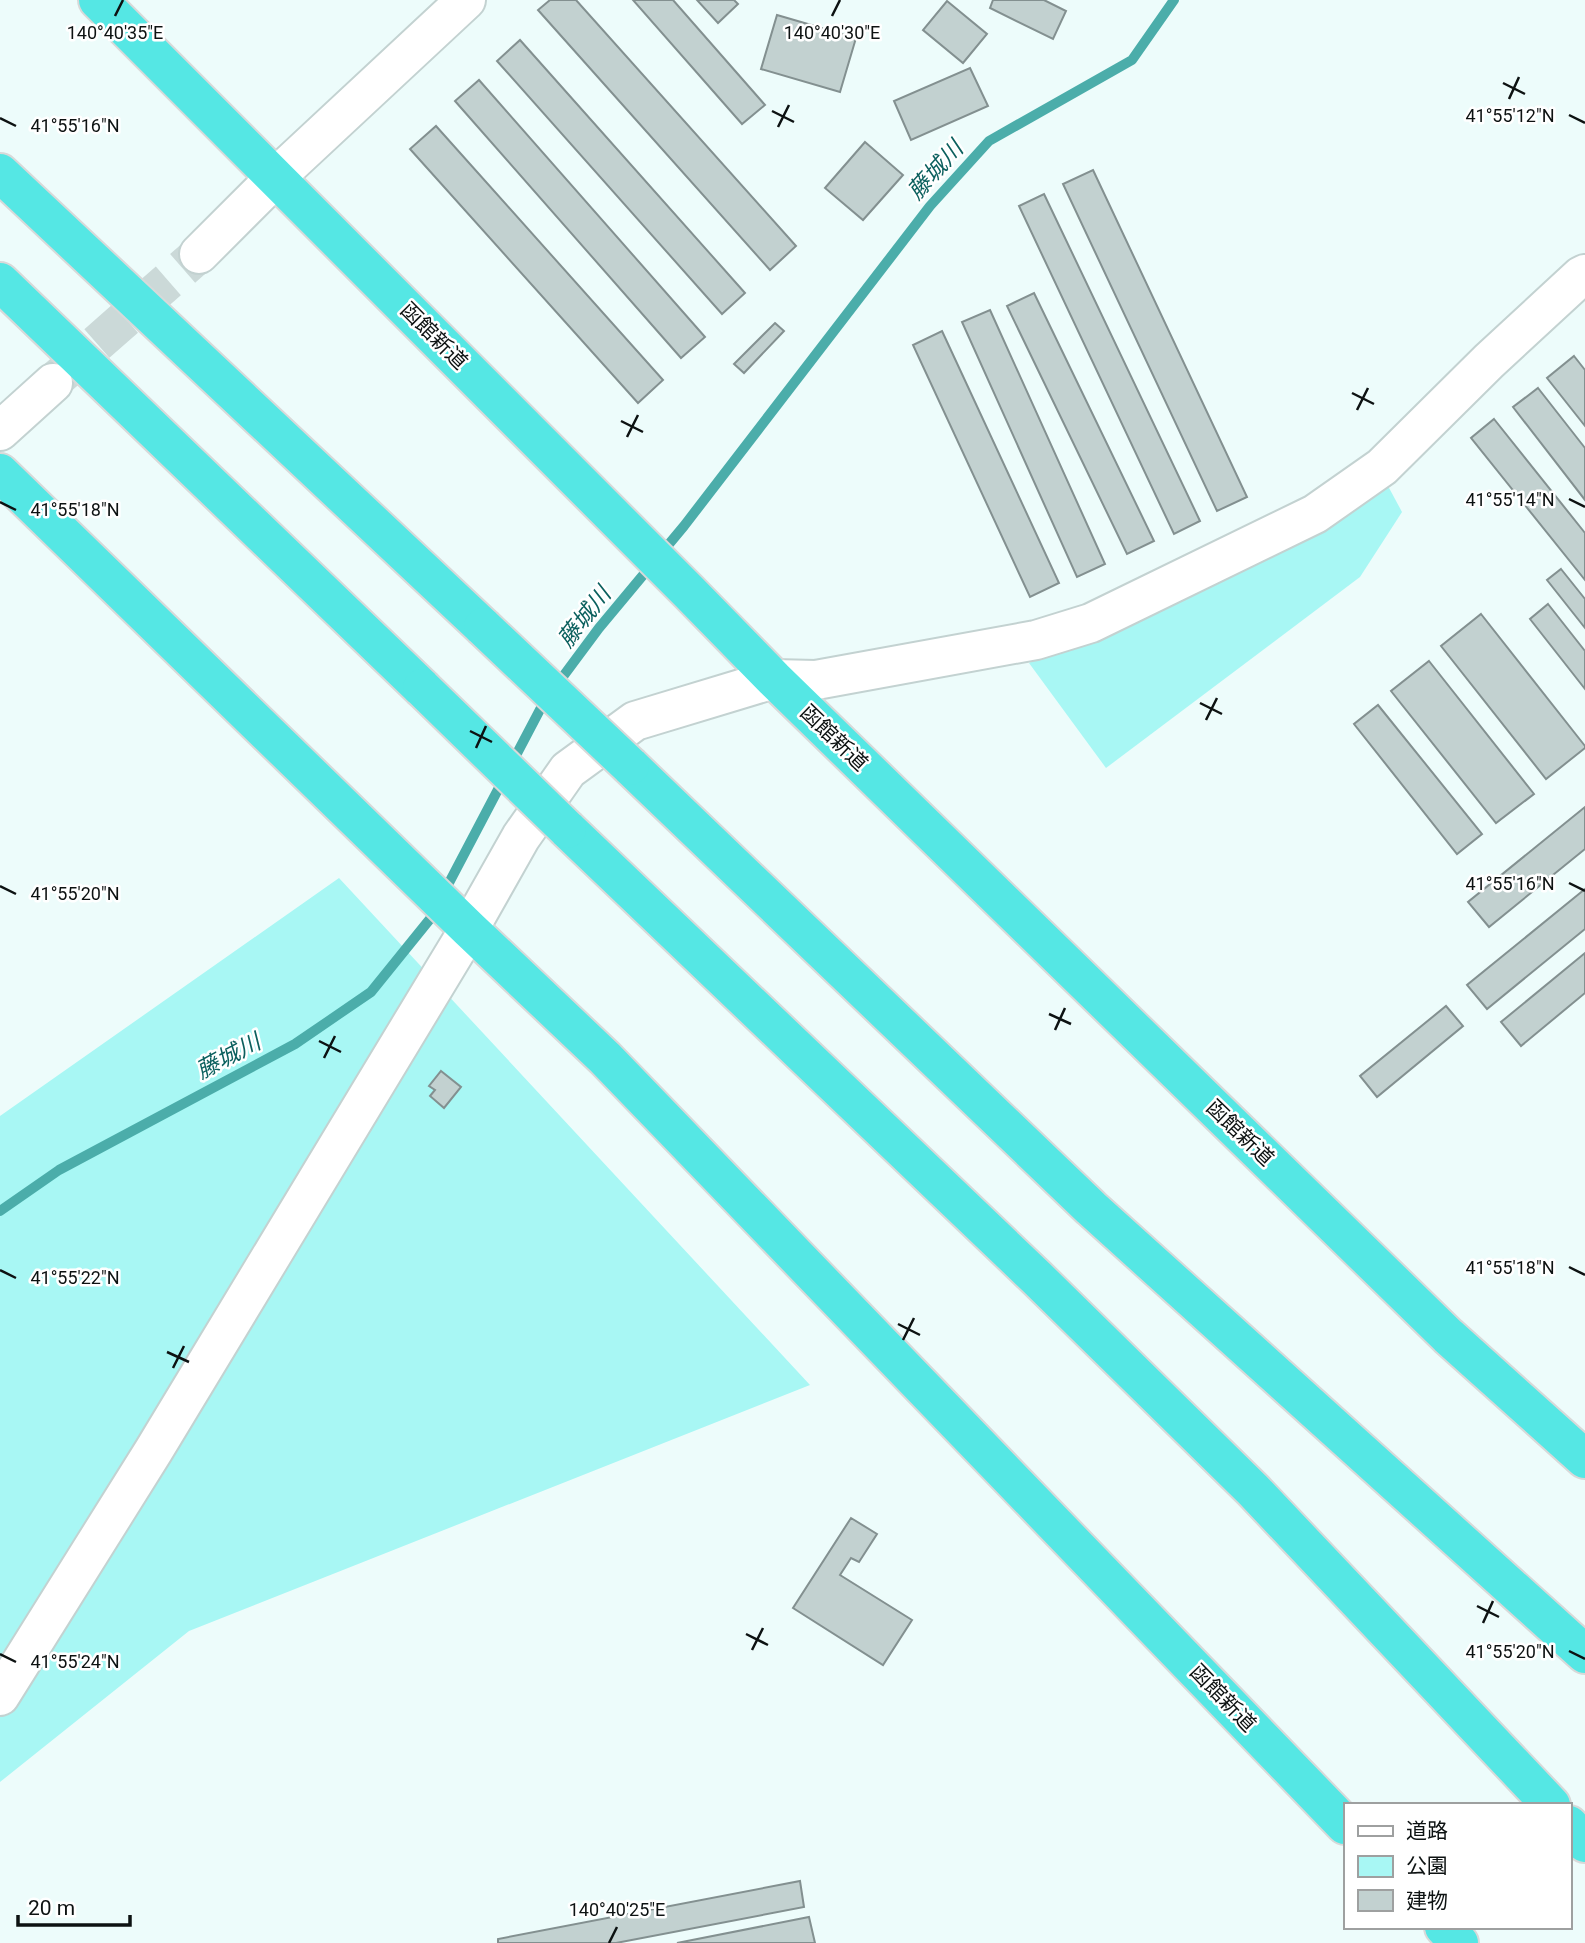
<svg xmlns="http://www.w3.org/2000/svg" width="1585" height="1943" font-family="Roboto,'Noto Sans JP',sans-serif">
	<style>
		.green { fill: #a8f7f4 }
		.lines { fill: none; stroke-linecap: round; stroke-linejoin: round }
		.stream { stroke: #4badaa; stroke-width: 10 }
		.building { fill: #c2d1d0; stroke: #839090; stroke-width: 2 }
		.minor-tunnel { stroke: #cbd9d8; stroke-width: 38; stroke-dasharray: 38 19; stroke-linecap: butt }
		.minor-casing { stroke: #c3d2d1; stroke-width: 42 }
		.highway-casing { stroke: #d8d9d9; stroke-width: 42 }
		.minor { stroke: #fff; stroke-width: 38 }
		.highway { stroke: #55e7e4; stroke-width: 38 }
		.highway-bridge-casing { stroke: #d8d9d9; stroke-width: 42; stroke-linecap: butt }
		.highway-bridge { stroke: #55e7e4; stroke-width: 38 }
		.ticks { fill: none; stroke: #0d1212; stroke-width: 2.5 }
		.labels { text-anchor: middle; stroke-width: 5; stroke-linejoin: round; paint-order: stroke }
		.street-label { font-size: 21px; fill: #0d1212; stroke: #fff }
		.water-label { font-size: 23px; font-style: italic; fill: #0b605e; stroke: #fff }
		.ticks-label { font-size: 18px; text-anchor: middle; fill: #0d1212; stroke: #fff; stroke-width: 5; stroke-linejoin: round; paint-order: stroke }
	</style>
	<rect width="100%" height="100%" fill="#edfcfb"/>
	<g class="green">
		<path d="M 1388,486 L 1402,512 L 1360,577 L 1106,768 L 1029,663 Z"/>
		<path d="M 339,878 L 810,1385 L 189,1631 L 0,1782 L 0,1116 Z"/>
	</g>
	<g class="lines">
		<path class="stream" d="M 0,1211 L 59,1170 L 295,1044 L 371,992 L 430,919 L 544,702 L 599,628 L 684,526 L 930,206 L 989,141 L 1132,60 L 1174,0"/>
	</g>
	<g class="building">
		<path d="M 550,0 L 576,0 L 796,246 L 770,270 L 538,10 Z"/>
		<path d="M 633,0 L 673,0 L 765,105 L 742,124 Z"/>
		<path d="M 697,0 L 734,0 L 738,4 L 718,23 Z"/>
		<path d="M 993,0 L 1044,0 L 1066,11 L 1053,39 L 990,8 Z"/>
		<path d="M 947,1 L 987,34 L 963,63 L 923,30 Z"/>
		<path d="M 777,15 L 856,38 L 840,92 L 761,69 Z"/>
		<path d="M 520,40 L 745,293 L 722,314 L 497,61 Z"/>
		<path d="M 970,68 L 988,106 L 911,140 L 894,101 Z"/>
		<path d="M 479,80 L 705,337 L 681,358 L 455,101 Z"/>
		<path d="M 436,126 L 663,380 L 638,403 L 410,149 Z"/>
		<path d="M 865,142 L 903,175 L 863,220 L 825,188 Z"/>
		<path d="M 1093,170 L 1247,497 L 1217,511 L 1063,184 Z"/>
		<path d="M 1044,194 L 1200,521 L 1174,534 L 1019,206 Z"/>
		<path d="M 1034,293 L 1154,541 L 1127,554 L 1007,306 Z"/>
		<path d="M 990,310 L 1105,564 L 1077,577 L 962,322 Z"/>
		<path d="M 775,323 L 784,331 L 744,373 L 734,364 Z"/>
		<path d="M 942,331 L 1059,583 L 1030,597 L 913,345 Z"/>
		<path d="M 1574,356 L 1585,370 L 1585,426 L 1547,378 Z"/>
		<path d="M 1538,388 L 1585,448 L 1585,500 L 1513,407 Z"/>
		<path d="M 1494,419 L 1585,533 L 1585,580 L 1471,438 Z"/>
		<path d="M 1561,569 L 1585,599 L 1585,628 L 1547,580 Z"/>
		<path d="M 1548,604 L 1585,651 L 1585,689 L 1530,619 Z"/>
		<path d="M 1481,614 L 1585,746 L 1585,748 L 1546,779 L 1441,646 Z"/>
		<path d="M 1429,661 L 1534,794 L 1496,823 L 1391,691 Z"/>
		<path d="M 1378,705 L 1482,834 L 1457,854 L 1354,724 Z"/>
		<path d="M 1585,807 L 1585,849 L 1489,927 L 1468,902 Z"/>
		<path d="M 1585,889 L 1585,929 L 1487,1009 L 1467,985 Z"/>
		<path d="M 1585,953 L 1585,993 L 1521,1046 L 1501,1022 Z"/>
		<path d="M 1446,1006 L 1463,1026 L 1377,1097 L 1360,1076 Z"/>
		<path d="M 441,1071 L 461,1087 L 444,1108 L 430,1096 L 435,1090 L 429,1086 Z"/>
		<path d="M 851,1518 L 877,1534 L 859,1562 L 851,1558 L 840,1575 L 912,1620 L 883,1665 L 793,1608 Z"/>
		<path d="M 800,1881 L 804,1907 L 616,1943 L 498,1943 L 498,1939 Z"/>
		<path d="M 809,1917 L 815,1943 L 677,1943 Z"/>
	</g>
	<g class="lines">
		<path class="minor-tunnel" d="M 54,381 L 199,254"/>
		<defs>
			<g id="minor">
				<path d="M 199,254 L 276,177 L 466,0"/>
				<path d="M 0,431 L 53,383"/>
				<path d="M 0,1696 L 154,1450 L 469,929 L 521,837 L 568,770 L 635,721 L 774,679 L 816,680 L 1036,640 L 1091,623 L 1315,514 L 1382,467 L 1489,361 L 1581,276 L 1585,274"/>
			</g>
			<g id="highway">
				<path d="M 98,0 L 689,592 L 774,679 L 1448,1336 L 1585,1459"/>
				<path d="M 0,173 L 483,627"/>
				<path d="M 0,282 L 422,688"/>
				<path d="M 0,473 L 469,929 L 605,1058 L 1345,1825"/>
				<path d="M 630,766 L 1091,1208 L 1585,1654"/>
				<path d="M 567,829 L 1037,1278 L 1253,1490 L 1551,1805"/>
				<path d="M 1569,1825 L 1585,1843"/>
				<path d="M 1444,1927 L 1459,1943"/>
			</g>
		</defs>
		<use href="#minor" class="minor-casing"/>
		<use href="#highway" class="highway-casing"/>
		<use href="#minor" class="minor"/>
		<use href="#highway" class="highway"/>
		<defs>
			<g id="highway-bridge">
				<path d="M 483,627 L 630,766"/>
				<path d="M 422,688 L 567,829"/>
			</g>
		</defs>
		<use href="#highway-bridge" class="highway-bridge-casing"/>
		<use href="#highway-bridge" class="highway-bridge"/>
	</g>
	<path class="ticks" d="M 115,16 L 123,0M 832,16 L 840,0M 1503,83 L 1525,94M 1509,99 L 1519,77M 772,111 L 794,122M 1569,115 L 1585,123M 0,118 L 16,126M 778,127 L 789,105M 1352,393 L 1374,404M 1357,410 L 1368,388M 621,421 L 643,432M 627,437 L 638,415M 1569,499 L 1585,507M 0,502 L 16,510M 1200,703 L 1222,714M 1206,720 L 1217,698M 470,731 L 492,742M 476,748 L 486,726M 1569,883 L 1585,891M 0,886 L 16,894M 1049,1014 L 1071,1024M 1055,1030 L 1065,1008M 319,1041 L 341,1052M 324,1058 L 335,1036M 1569,1267 L 1585,1275M 0,1270 L 16,1278M 898,1324 L 920,1335M 903,1340 L 914,1318M 167,1352 L 189,1362M 173,1368 L 184,1346M 1477,1606 L 1499,1617M 1483,1623 L 1493,1601M 746,1634 L 768,1645M 752,1650 L 763,1628M 1569,1651 L 1585,1659M 0,1654 L 16,1662M 609,1943 L 617,1927"/>
	<g class="labels">
		<g class="street-label">
			<text transform="translate(434 336) rotate(45)" y="7">函館新道</text>
			<text transform="translate(834 738) rotate(44)" y="7">函館新道</text>
			<text transform="translate(1240 1133) rotate(44)" y="7">函館新道</text>
			<text transform="translate(1223 1698) rotate(46)" y="7">函館新道</text>
		</g>
		<g class="water-label">
			<text transform="translate(935 170) rotate(-48)" y="8">藤城川</text>
			<text transform="translate(584 617) rotate(-52)" y="8">藤城川</text>
			<text transform="translate(228 1056) rotate(-28)" y="8">藤城川</text>
		</g>
	</g>
	<g class="ticks-label">
		<text x="832" y="39">140°40'30"E</text>
		<text x="115" y="39">140°40'35"E</text>
		<text x="1510" y="122">41°55'12"N</text>
		<text x="75" y="132">41°55'16"N</text>
		<text x="1510" y="506">41°55'14"N</text>
		<text x="75" y="516">41°55'18"N</text>
		<text x="1510" y="890">41°55'16"N</text>
		<text x="75" y="900">41°55'20"N</text>
		<text x="1510" y="1274">41°55'18"N</text>
		<text x="75" y="1284">41°55'22"N</text>
		<text x="1510" y="1658">41°55'20"N</text>
		<text x="75" y="1668">41°55'24"N</text>
		<text x="617" y="1916">140°40'25"E</text>
	</g>
	<rect x="1344" y="1803" width="228" height="126" fill="#ffffff" stroke="#9ea0a0" stroke-width="2"/>
	<rect x="1358" y="1826" width="35" height="10" fill="#ffffff" stroke="#9ea0a0" stroke-width="2"/>
	<text x="1406" y="1838" font-size="21" fill="#0d1212">道路</text>
	<rect x="1358" y="1856" width="35" height="21" fill="#a8f7f4" stroke="#9ea0a0" stroke-width="2"/>
	<text x="1406" y="1873" font-size="21" fill="#0d1212">公園</text>
	<rect x="1358" y="1890" width="35" height="21" fill="#c2d1d0" stroke="#9ea0a0" stroke-width="2"/>
	<text x="1406" y="1908" font-size="21" fill="#0d1212">建物</text>
	<path d="M18 1915v10h112v-10" fill="none" stroke="#0d1212" stroke-width="3.5"/>
	<text x="28" y="1915" font-size="21" fill="#0d1212" stroke="#ffffff" stroke-width="5" paint-order="stroke">20 m</text>
</svg>
